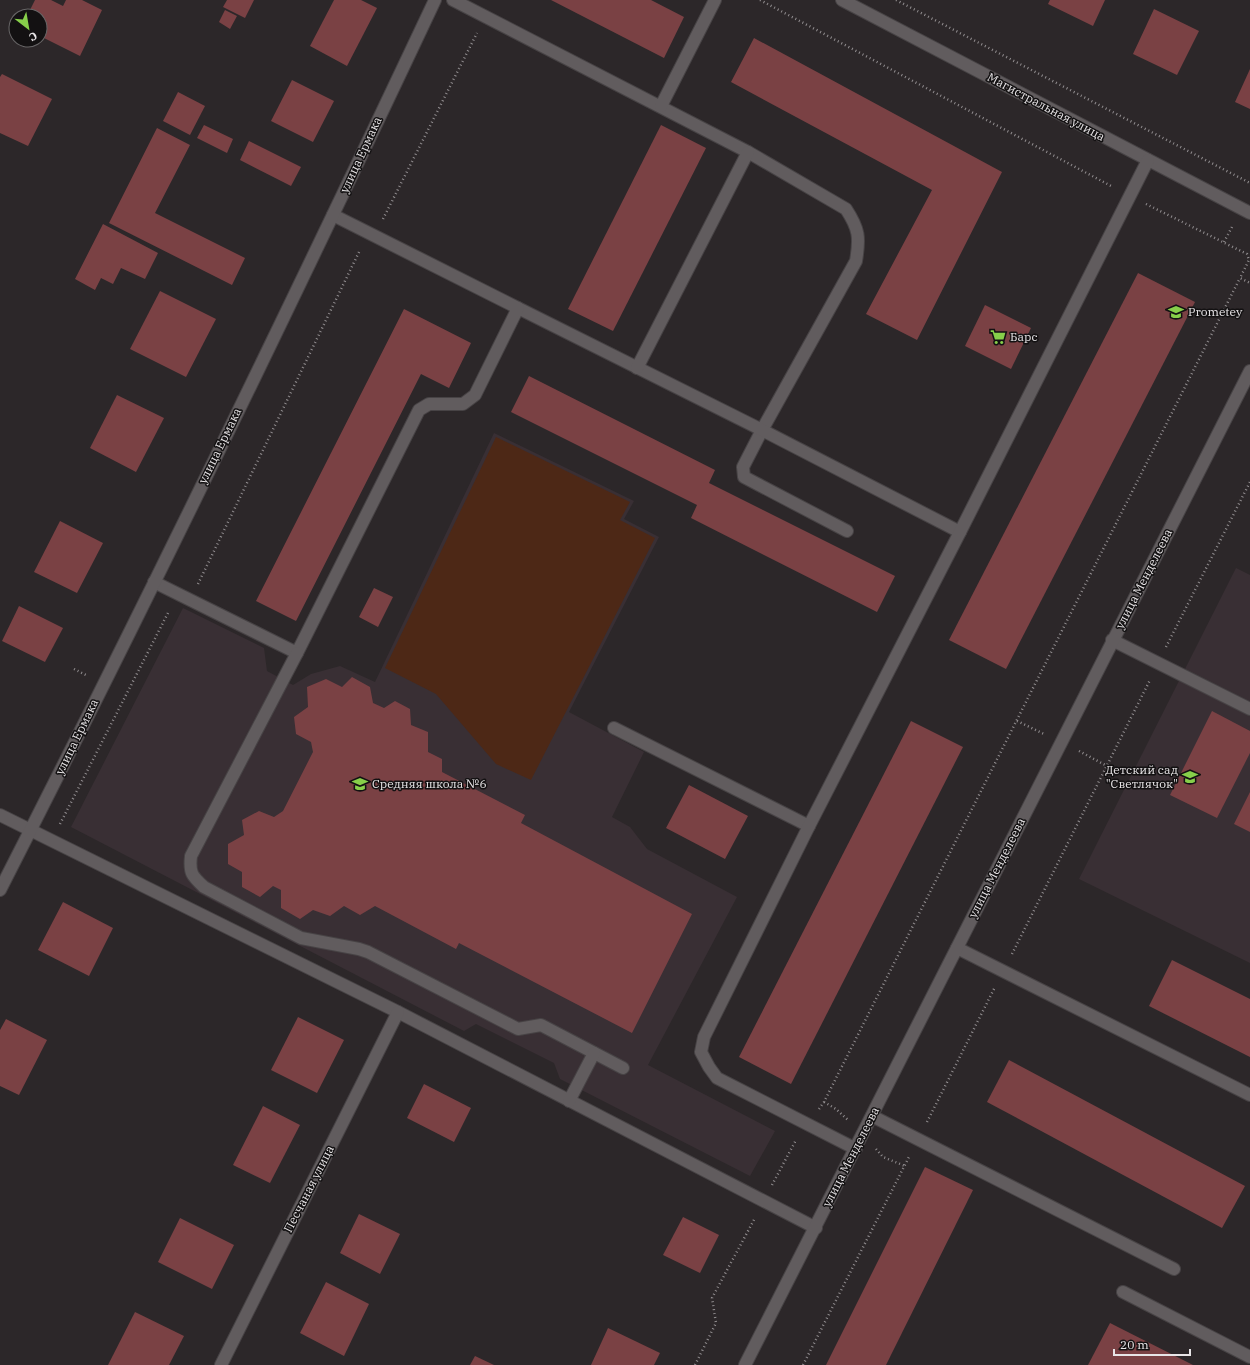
<svg xmlns="http://www.w3.org/2000/svg" width="1250" height="1365" font-family="'IBM Plex Serif',serif">
	<style>
		.built { fill: #392f34 }
		.green { fill: #4d2816 }
		.building { fill: #7a4144 }
		.lines { fill: none; stroke-linecap: round; stroke-linejoin: round }
		.minor-casing { stroke: #474345; stroke-width: 14 }
		.path { stroke: #928e90; stroke-width: 2.5; stroke-dasharray: 1 3; stroke-linecap: butt }
		.minor { stroke: #615c5e; stroke-width: 12 }
		.labels { text-anchor: middle; stroke-width: 3; stroke-linejoin: round; paint-order: stroke }
		.street-label { font-size: 12px; fill: #e8e5e7; stroke: #131112 }
		.poi-label { font-size: 12px; fill: #e8e5e7; stroke: #131112; text-anchor: start }
	</style>
	<rect width="100%" height="100%" fill="#2c2729"/>
	<g class="built">
		<path d="M 494,433 L 634,501 L 624,519 L 659,537 L 569,712 L 644,752 L 612,817 L 630,827 L 647,849 L 737,897 L 648,1065 L 775,1131 L 750,1176 L 560,1079 L 554,1063 L 476,1024 L 464,1031 L 71,827 L 183,608 L 264,648 L 267,671 L 293,685 L 311,674 L 340,666 L 375,682 Z"/>
		<path d="M 1236,568 L 1250,575 L 1250,963 L 1079,879 Z"/>
	</g>
	<path class="green" d="M 496,437 L 630,502 L 620,520 L 655,538 L 531,780 L 496,764 L 436,694 L 385,668 Z"/>
	<g class="building">
		<path d="M 35,0 L 51,0 L 63,6 L 66,0 L 82,0 L 102,10 L 80,56 L 40,36 L 40,16 L 27,16 Z"/>
		<path d="M 227,0 L 254,0 L 245,18 L 223,7 Z"/>
		<path d="M 334,0 L 361,0 L 377,8 L 347,66 L 310,46 Z"/>
		<path d="M 551,0 L 651,0 L 684,17 L 664,58 Z"/>
		<path d="M 1050,0 L 1105,0 L 1093,26 L 1048,4 Z"/>
		<path d="M 1154,9 L 1199,31 L 1177,75 L 1133,54 Z"/>
		<path d="M 225,10 L 237,16 L 230,29 L 219,22 Z"/>
		<path d="M 754,38 L 1002,172 L 917,340 L 866,314 L 932,190 L 731,82 Z"/>
		<path d="M 1250,69 L 1250,109 L 1235,102 Z"/>
		<path d="M 2,74 L 52,99 L 28,146 L 0,133 L 0,77 Z"/>
		<path d="M 292,80 L 334,101 L 313,142 L 271,121 Z"/>
		<path d="M 178,92 L 205,106 L 190,135 L 163,121 Z"/>
		<path d="M 204,125 L 233,139 L 227,153 L 197,138 Z"/>
		<path d="M 661,125 L 706,148 L 613,331 L 568,309 Z"/>
		<path d="M 157,128 L 190,145 L 155,213 L 245,258 L 232,285 L 109,223 Z"/>
		<path d="M 249,141 L 301,167 L 291,186 L 240,160 Z"/>
		<path d="M 103,224 L 158,253 L 145,279 L 121,268 L 113,284 L 101,278 L 95,290 L 75,279 Z"/>
		<path d="M 1138,273 L 1195,302 L 1006,669 L 949,640 Z"/>
		<path d="M 160,291 L 216,319 L 186,377 L 130,349 Z"/>
		<path d="M 985,305 L 1031,328 L 1011,369 L 965,346 Z"/>
		<path d="M 404,309 L 471,343 L 449,388 L 421,374 L 296,621 L 256,601 Z"/>
		<path d="M 529,376 L 715,470 L 709,483 L 895,576 L 877,612 L 691,518 L 697,505 L 511,412 Z"/>
		<path d="M 117,395 L 164,418 L 136,472 L 90,448 Z"/>
		<path d="M 60,521 L 103,543 L 77,593 L 34,572 Z"/>
		<path d="M 374,588 L 393,597 L 378,627 L 359,617 Z"/>
		<path d="M 19,606 L 63,628 L 45,662 L 2,641 Z"/>
		<path d="M 352,677 L 370,687 L 373,703 L 384,708 L 395,701 L 410,709 L 411,725 L 428,732 L 428,752 L 442,759 L 442,772 L 525,815 L 521,823 L 692,914 L 632,1033 L 459,943 L 456,949 L 375,906 L 360,915 L 344,906 L 330,916 L 313,910 L 300,919 L 281,908 L 281,890 L 273,886 L 260,897 L 242,887 L 242,872 L 228,864 L 228,844 L 244,835 L 242,820 L 259,811 L 274,817 L 283,811 L 313,752 L 311,742 L 296,734 L 294,717 L 308,707 L 307,687 L 326,679 L 342,687 Z"/>
		<path d="M 1212,711 L 1250,731 L 1250,753 L 1217,818 L 1170,795 Z"/>
		<path d="M 911,721 L 963,747 L 791,1084 L 739,1057 Z"/>
		<path d="M 689,785 L 748,816 L 725,859 L 666,828 Z"/>
		<path d="M 1250,792 L 1250,832 L 1234,824 Z"/>
		<path d="M 63,902 L 113,928 L 89,976 L 38,950 Z"/>
		<path d="M 1172,960 L 1250,999 L 1250,1057 L 1149,1006 Z"/>
		<path d="M 298,1017 L 344,1040 L 317,1093 L 271,1070 Z"/>
		<path d="M 6,1019 L 47,1040 L 19,1095 L 0,1086 L 0,1030 Z"/>
		<path d="M 1009,1060 L 1245,1186 L 1222,1228 L 987,1102 Z"/>
		<path d="M 424,1084 L 471,1108 L 454,1142 L 407,1118 Z"/>
		<path d="M 263,1106 L 300,1125 L 270,1183 L 233,1165 Z"/>
		<path d="M 925,1167 L 973,1190 L 886,1365 L 826,1365 Z"/>
		<path d="M 359,1214 L 400,1234 L 380,1274 L 340,1253 Z"/>
		<path d="M 683,1217 L 719,1235 L 700,1273 L 663,1255 Z"/>
		<path d="M 180,1218 L 234,1245 L 212,1289 L 158,1262 Z"/>
		<path d="M 326,1282 L 369,1304 L 344,1356 L 300,1333 Z"/>
		<path d="M 135,1312 L 184,1336 L 169,1365 L 108,1365 Z"/>
		<path d="M 1110,1323 L 1193,1365 L 1088,1365 Z"/>
		<path d="M 608,1328 L 660,1353 L 654,1365 L 591,1365 Z"/>
		<path d="M 475,1356 L 494,1365 L 470,1365 Z"/>
	</g>
	<g class="lines">
		<defs>
			<g id="minor">
				<path d="M 453,0 L 748,152 L 846,209 C 859,229 860,237 856,261 L 762,430 L 743,467 L 744,477 L 847,531"/>
				<path d="M 842,0 L 1250,213"/>
				<path d="M 661,106 L 715,0"/>
				<path d="M 518,308 L 762,430 L 960,532"/>
				<path d="M 637,368 L 748,152"/>
				<path d="M 154,582 L 297,653 L 419,410 L 429,404 L 463,404 L 475,395 L 518,308 L 333,215"/>
				<path d="M 1112,640 L 1250,709"/>
				<path d="M 297,653 L 191,856 C 189,873 192,876 204,887 L 301,938 L 359,949 L 368,952 L 518,1029 L 541,1025 L 623,1068"/>
				<path d="M 614,728 L 809,826"/>
				<path d="M 0,815 L 398,1012 L 816,1228"/>
				<path d="M 0,890 C 150,596 294,299 435,0"/>
				<path d="M 957,948 L 1250,1095"/>
				<path d="M 569,1101 L 594,1053"/>
				<path d="M 872,1116 L 1174,1269"/>
				<path d="M 856,1149 L 717,1078 L 709,1067 L 701,1052 L 704,1037 L 809,826 L 960,532 L 1148,160"/>
				<path d="M 1123,1292 L 1250,1357"/>
				<path d="M 221,1365 L 398,1012"/>
				<path d="M 745,1365 L 1250,371"/>
			</g>
		</defs>
		<use href="#minor" class="minor-casing"/>
		<g class="path">
			<path d="M 760,0 L 1113,187"/>
			<path d="M 896,0 L 1250,183"/>
			<path d="M 1146,204 L 1247,254 L 1249,260 L 1240,278 L 1250,283"/>
			<path d="M 383,219 L 477,33"/>
			<path d="M 1224,242 L 1233,225"/>
			<path d="M 198,584 L 360,250"/>
			<path d="M 1166,647 L 1250,482"/>
			<path d="M 74,669 L 88,676"/>
			<path d="M 1017,721 L 1044,734"/>
			<path d="M 1079,751 L 1107,766"/>
			<path d="M 60,824 L 169,611"/>
			<path d="M 1012,954 L 1150,680"/>
			<path d="M 824,1102 L 836,1109 L 848,1120"/>
			<path d="M 819,1109 L 824,1102 L 1240,278"/>
			<path d="M 927,1122 L 995,987"/>
			<path d="M 876,1149 L 883,1157 L 905,1166"/>
			<path d="M 772,1185 L 796,1140"/>
			<path d="M 695,1365 L 716,1323 L 712,1298 L 755,1218"/>
			<path d="M 803,1365 L 910,1155"/>
		</g>
		<use href="#minor" class="minor"/>
	</g>
	<defs>
		<symbol id="school-bare" viewBox="-9 -9 18 18"><path d="M0-5L7-2L0 1L-7-2ZM-4 1L0 2.5L4 1V4Q0 6-4 4Z" fill="#87cf4a" stroke="#131112" stroke-width="2.5" paint-order="stroke"/></symbol>
		<symbol id="supermarket-bare" viewBox="-9 -9 18 18"><path d="M-6-5.5h2.5l.6 2H6L4.5 2H-2.5L-4.4-4H-6ZM-1.5 3.2a1.3 1.3 0 1 0 .1 0ZM3 3.2a1.3 1.3 0 1 0 .1 0Z" fill="#87cf4a" stroke="#131112" stroke-width="2.5" paint-order="stroke"/></symbol>
	</defs>
	<g fill-rule="evenodd">
		<use href="#school-bare" x="1165" y="301" width="22" height="22"/>
		<use href="#supermarket-bare" x="987" y="326" width="22" height="22"/>
		<use href="#school-bare" x="1179" y="766" width="22" height="22"/>
		<use href="#school-bare" x="349" y="773" width="22" height="22"/>
	</g>
	<g class="labels">
		<g class="street-label">
			<text transform="translate(1046 107) rotate(28)" y="4">Магистральная улица</text>
			<text transform="translate(361 155) rotate(-65)" y="4">улица Ермака</text>
			<text transform="translate(220 446) rotate(-64)" y="4">улица Ермака</text>
			<text transform="translate(1144 579) rotate(-63)" y="4">улица Менделеева</text>
			<text transform="translate(77 737) rotate(-64)" y="4">улица Ермака</text>
			<text transform="translate(997 868) rotate(-63)" y="4">улица Менделеева</text>
			<text transform="translate(851 1157) rotate(-63)" y="4">улица Менделеева</text>
			<text transform="translate(309 1189) rotate(-63)" y="4">Песчаная улица</text>
		</g>
		<g class="poi-label">
			<text x="1188" y="316">Prometey</text>
			<text x="1010" y="341">Барс</text>
			<text x="1178" y="774" text-anchor="end">Детский сад<tspan x="1178" dy="14">"Светлячок"</tspan></text>
			<text x="372" y="788">Средняя школа №6</text>
		</g>
	</g>
	<g transform="translate(28 28) rotate(149)"><circle r="19" fill="#131112" stroke="#686667"/>
	<path d="M0-3L7 15L0 10L-7 15Z" fill="#87cf4a"/>
	<text y="-6" font-size="11" font-weight="bold" text-anchor="middle" fill="#e8e5e7">С</text>
	</g>
	<path d="M1114 1349v6h76v-6" fill="none" stroke="#e8e5e7" stroke-width="2"/>
	<text x="1120" y="1349" font-size="12" fill="#e8e5e7" stroke="#131112" stroke-width="3" paint-order="stroke">20 m</text>
</svg>
